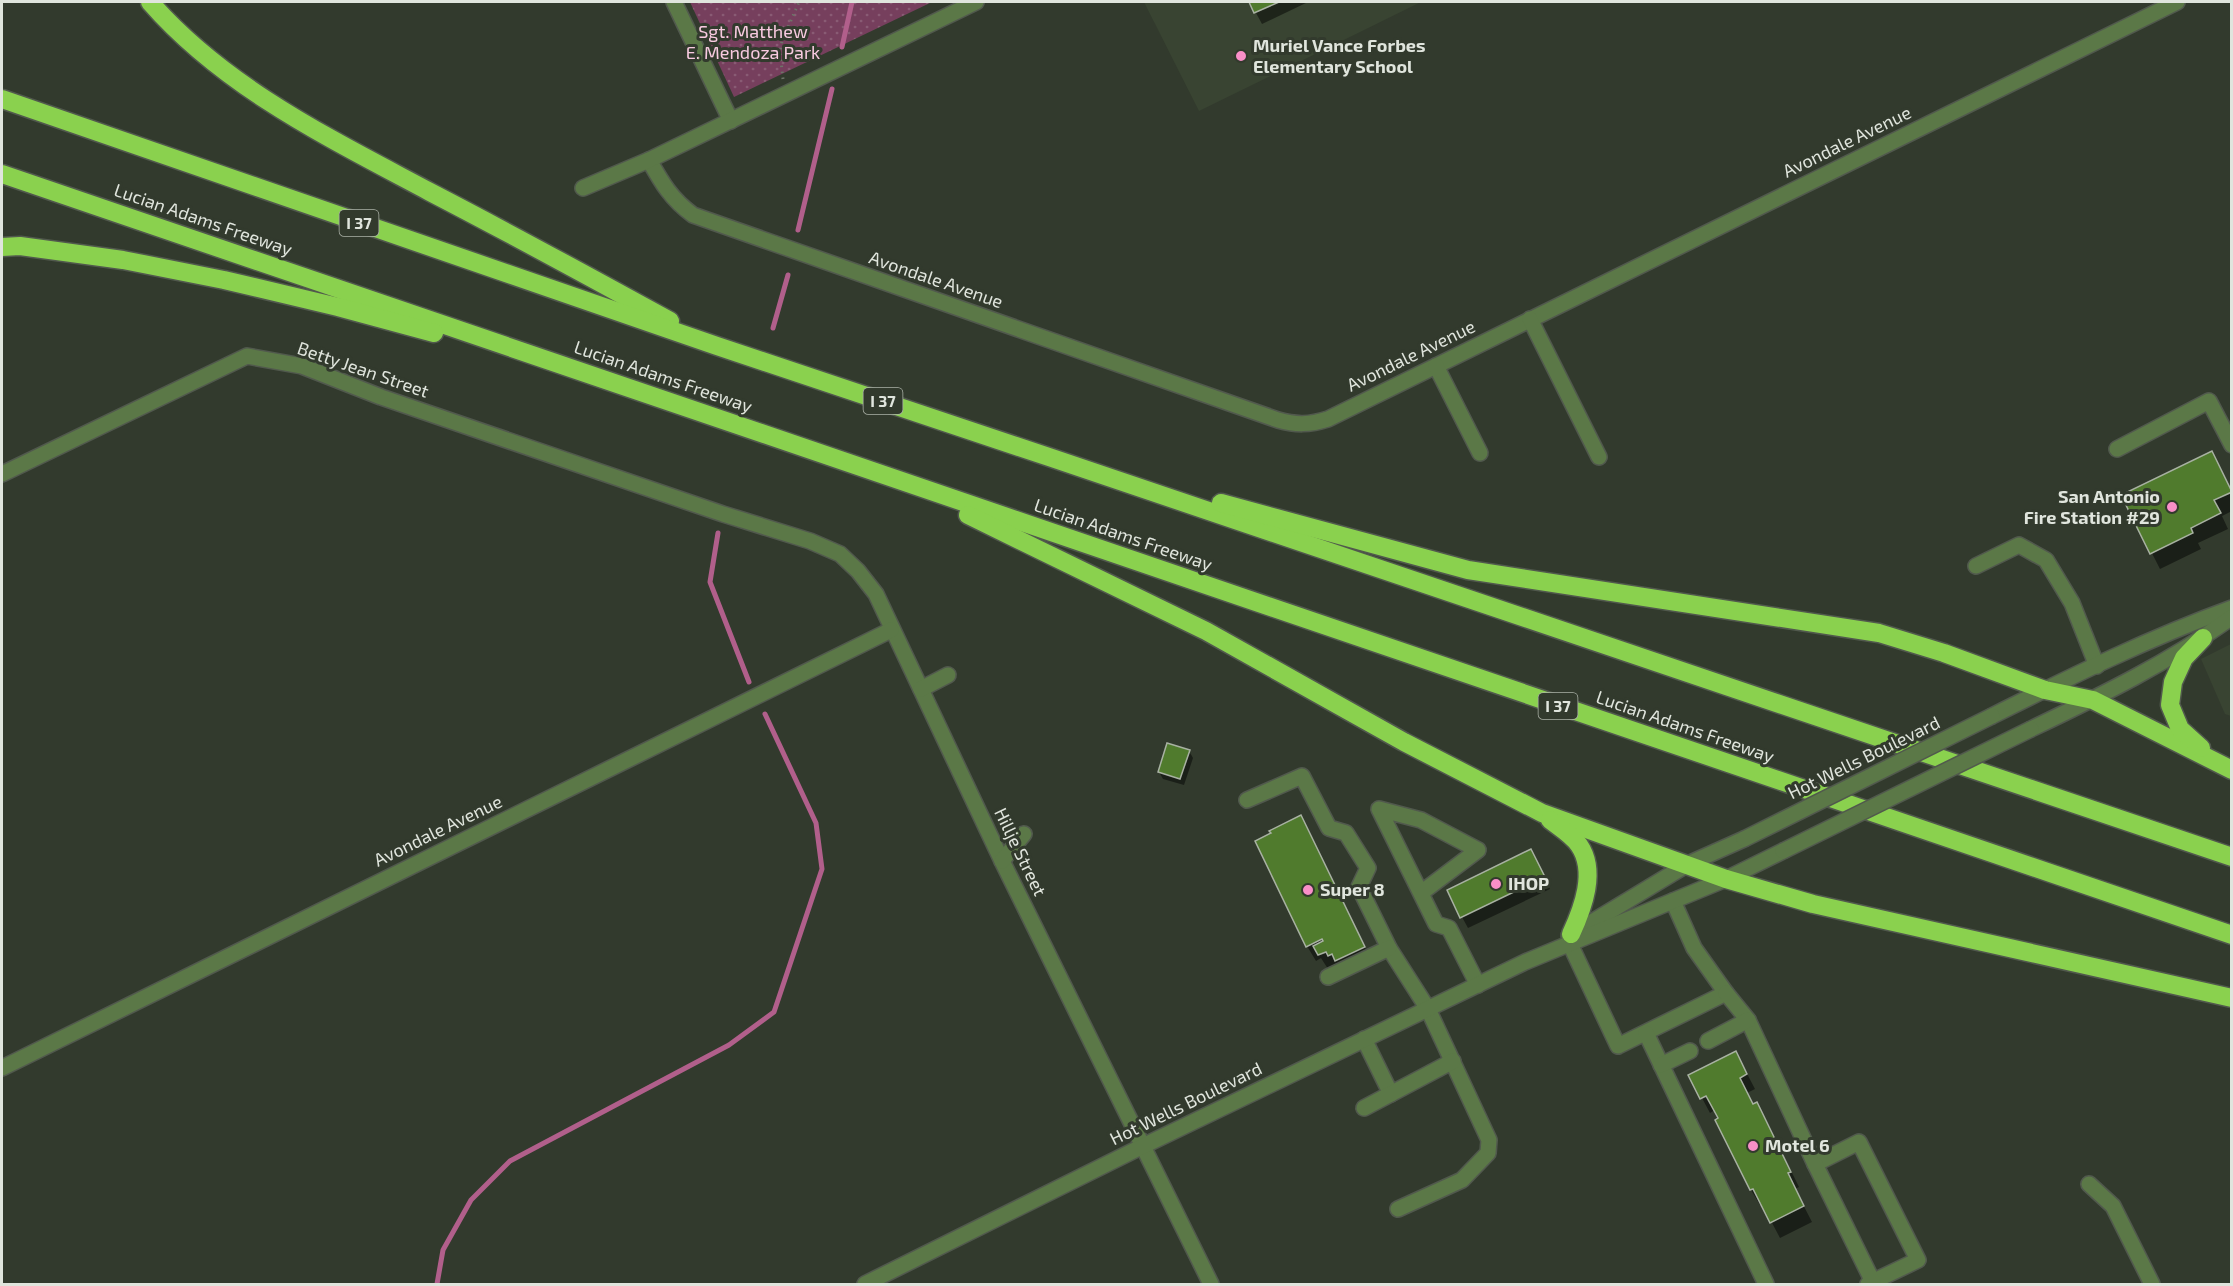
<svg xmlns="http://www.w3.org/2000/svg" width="2233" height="1286" font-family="'Exo 2',sans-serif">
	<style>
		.built { fill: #394432 }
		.green { fill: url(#green-dots) }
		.shadow { fill: #0007 }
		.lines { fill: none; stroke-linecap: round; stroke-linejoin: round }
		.stream { stroke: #b15f8b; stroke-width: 5 }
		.building { fill: #507b2d; stroke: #a8b1a2; stroke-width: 1.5 }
		.minor-casing { stroke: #51594d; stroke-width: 18 }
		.highway-casing { stroke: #51594d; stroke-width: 21 }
		.path { stroke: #6d7468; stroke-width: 3; stroke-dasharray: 1.5 4.5; stroke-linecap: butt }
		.minor { stroke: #5b7847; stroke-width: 15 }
		.highway { stroke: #8ad14e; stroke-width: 18 }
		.minor-bridge-casing { stroke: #51594d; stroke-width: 18; stroke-linecap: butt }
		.minor-bridge { stroke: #5b7847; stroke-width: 15 }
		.poi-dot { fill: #f98fc8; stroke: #323a2d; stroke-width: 2 }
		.labels { text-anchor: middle; stroke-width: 6; stroke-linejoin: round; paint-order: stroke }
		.shield { fill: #323a2d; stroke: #acb2a8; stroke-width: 1.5 }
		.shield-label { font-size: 16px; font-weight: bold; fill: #e0e5dd }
		.park-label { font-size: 18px; fill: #f8cae0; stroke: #323a2d }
		.poi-label { font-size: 18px; font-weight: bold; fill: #e0e5dd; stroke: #323a2d; text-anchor: start }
		.street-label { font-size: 18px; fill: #e0e5dd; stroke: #323a2d }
	</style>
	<defs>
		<pattern id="green-dots" width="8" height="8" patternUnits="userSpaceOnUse" patternTransform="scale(1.5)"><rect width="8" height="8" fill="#763f5d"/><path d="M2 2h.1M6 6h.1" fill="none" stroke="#895b74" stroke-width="1.8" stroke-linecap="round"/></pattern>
	</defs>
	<rect width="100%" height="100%" fill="#323a2d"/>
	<g class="built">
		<path d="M 1144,2 L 1421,2 L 1199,111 Z"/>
		<path d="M 2231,644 L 2231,716 L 2225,714 L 2201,659 Z"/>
	</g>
	<path class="green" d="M 690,2 L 932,2 L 734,97 Z"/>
	<g class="shadow">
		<path d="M 1250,2 L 1308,2 L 1262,24 Z"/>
		<path d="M 2232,492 L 2232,511 L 2222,516 L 2228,529 L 2198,543 L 2201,549 L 2160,569 L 2123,496 Z"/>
		<path d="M 1189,751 L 1193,758 L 1184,785 L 1163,779 L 1159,772 Z"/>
		<path d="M 1309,832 L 1372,962 L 1328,969 L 1321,958 L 1316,961 L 1307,946 Z"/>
		<path d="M 1537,862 L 1550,889 L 1468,928 L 1462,917 Z"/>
		<path d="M 1744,1068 L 1755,1089 L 1747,1093 L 1753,1105 L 1765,1118 L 1799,1187 L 1795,1189 L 1812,1222 L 1780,1238 L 1762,1204 L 1760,1205 L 1751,1190 L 1717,1120 L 1720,1119 L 1715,1110 L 1710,1113 L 1702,1098 Z"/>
	</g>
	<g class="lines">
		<g class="stream">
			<path d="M 842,47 L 852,2"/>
			<path d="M 798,230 L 832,89"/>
			<path d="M 773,328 L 788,275"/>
			<path d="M 718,533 L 710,582 L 749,682"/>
			<path d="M 437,1284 L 443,1250 L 471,1200 L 510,1161 L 729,1045 L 774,1012 L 822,869 L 816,823 L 765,714"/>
		</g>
	</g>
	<g class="building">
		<path d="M 1249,2 L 1279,2 L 1254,13 Z"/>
		<path d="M 2212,451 L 2232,492 L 2214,500 L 2221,513 L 2191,528 L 2193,533 L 2150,554 L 2121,495 Z"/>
		<path d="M 1167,743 L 1190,750 L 1180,779 L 1158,772 Z"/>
		<path d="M 1301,815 L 1365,947 L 1335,961 L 1332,954 L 1328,956 L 1326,952 L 1318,955 L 1313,946 L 1323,941 L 1322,939 L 1306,947 L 1255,841 L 1271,833 L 1269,831 Z"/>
		<path d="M 1531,849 L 1545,877 L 1460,918 L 1447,890 Z"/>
		<path d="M 1736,1051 L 1747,1074 L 1740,1078 L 1753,1104 L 1757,1102 L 1791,1172 L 1788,1173 L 1804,1206 L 1770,1223 L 1753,1189 L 1750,1190 L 1715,1120 L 1718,1118 L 1706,1096 L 1700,1099 L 1688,1075 Z"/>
	</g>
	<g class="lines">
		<defs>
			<g id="minor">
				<path d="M 674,2 L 731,121"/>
				<path d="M 649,160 C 662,183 671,199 693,215 L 1278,420 C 1296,425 1309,425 1328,419 L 2177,2"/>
				<path d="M 583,188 L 649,160 L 976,2"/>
				<path d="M 1530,319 L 1599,457"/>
				<path d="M 1436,366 L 1480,453"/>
				<path d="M 2117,449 L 2209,401 L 2232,445"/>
				<path d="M 2,474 L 247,356 L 302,366 L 381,397 L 723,514 L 810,541 L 840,554 L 858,571 L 876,594 L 1002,861 L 1211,1284"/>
				<path d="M 1976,566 L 2019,545 L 2046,560 L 2072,603 L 2097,666"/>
				<path d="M 921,689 L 948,675"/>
				<path d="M 1992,716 C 2070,677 2149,638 2232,608"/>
				<path d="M 2031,729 C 2100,696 2170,662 2232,617"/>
				<path d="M 1247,800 L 1302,776 L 1329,828 L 1346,833 L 1368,868 L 1359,887 L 1389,948 L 1428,1009 L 1489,1140 L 1488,1153 L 1462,1180 L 1398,1209"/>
				<path d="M 1002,861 L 1024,834"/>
				<path d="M 1421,893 L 1478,850 L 1421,820 L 1379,809 L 1436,924 L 1449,928 L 1478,985"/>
				<path d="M 1569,936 L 1688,864 L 1744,839"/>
				<path d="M 1570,944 L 1618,1046 L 1726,993 L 1694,948 L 1673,901"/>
				<path d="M 1328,977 L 1389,948"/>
				<path d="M 1726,993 L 1748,1020 L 1815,1164 L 1859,1142 L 1918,1260 L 1868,1284"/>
				<path d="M 1646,1033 L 1766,1284"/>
				<path d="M 1364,1039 L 1391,1094"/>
				<path d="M 1708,1041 L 1748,1020"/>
				<path d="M 1661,1065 L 1690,1051"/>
				<path d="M 2,1068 L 891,630"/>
				<path d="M 1364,1108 L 1453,1061"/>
				<path d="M 1815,1164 L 1873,1282"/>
				<path d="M 2089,1184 L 2113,1206 L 2152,1284"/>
				<path d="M 865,1284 L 1143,1146 L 1525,962 L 1726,879 L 1783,851"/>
			</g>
			<g id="highway">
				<path d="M 150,2 C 225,88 331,139 430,192 C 511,234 590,277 670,321"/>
				<path d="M 2,99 L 717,346 L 1049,457 L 2232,857"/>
				<path d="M 2,174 L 2232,935"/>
				<path d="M 2,247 L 20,246 L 123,260 L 224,280 L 338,307 L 434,333"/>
				<path d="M 1221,503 L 1468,570 L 1879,633 L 1944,653 L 2045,690 L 2093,700 L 2232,770"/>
				<path d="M 968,515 L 1206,631 L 1404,742 L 1542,813 L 1726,879 L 1813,904 L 2232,998"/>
				<path d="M 2201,748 L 2180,729 L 2170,705 L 2173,682 L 2184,658 L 2203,638"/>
				<path d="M 1550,820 C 1559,827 1572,835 1579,845 C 1597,871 1583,908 1571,934"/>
			</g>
		</defs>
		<use href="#minor" class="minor-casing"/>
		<use href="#highway" class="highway-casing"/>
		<path class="path" d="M 783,79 L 780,52 L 782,41 L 799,2"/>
		<use href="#minor" class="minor"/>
		<use href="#highway" class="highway"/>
		<defs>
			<g id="minor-bridge">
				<path d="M 1744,839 L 1992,716"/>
				<path d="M 1783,851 L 2031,729"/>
			</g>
		</defs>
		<use href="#minor-bridge" class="minor-bridge-casing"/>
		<use href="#minor-bridge" class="minor-bridge"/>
	</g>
	<g class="poi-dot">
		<circle cx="1241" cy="56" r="6"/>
		<circle cx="2172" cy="507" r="6"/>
		<circle cx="1496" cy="884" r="6"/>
		<circle cx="1308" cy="890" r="6"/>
		<circle cx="1753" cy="1146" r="6"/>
	</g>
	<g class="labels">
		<g class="shield">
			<rect x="339.5" y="210" width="39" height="26" rx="4.5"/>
			<rect x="863.5" y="388" width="39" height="26" rx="4.5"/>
			<rect x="1538.5" y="693" width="39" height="26" rx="4.5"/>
		</g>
		<g class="shield-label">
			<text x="359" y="229">I 37</text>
			<text x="883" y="407">I 37</text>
			<text x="1558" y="712">I 37</text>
		</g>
		<g class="park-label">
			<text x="753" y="38">Sgt. Matthew<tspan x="753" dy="21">E. Mendoza Park</tspan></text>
		</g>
		<g class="poi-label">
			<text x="1253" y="52">Muriel Vance Forbes<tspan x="1253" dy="21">Elementary School</tspan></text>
			<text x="2160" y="503" text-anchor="end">San Antonio<tspan x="2160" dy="21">Fire Station #29</tspan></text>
			<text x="1508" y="890">IHOP</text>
			<text x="1320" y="896">Super 8</text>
			<text x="1765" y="1152">Motel 6</text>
		</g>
		<g class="street-label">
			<text transform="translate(1847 142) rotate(-26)" y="6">Avondale Avenue</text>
			<text transform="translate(203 220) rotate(19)" y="6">Lucian Adams Freeway</text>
			<text transform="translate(936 280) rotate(19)" y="6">Avondale Avenue</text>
			<text transform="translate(1411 356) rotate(-26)" y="6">Avondale Avenue</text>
			<text transform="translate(363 370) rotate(19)" y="6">Betty Jean Street</text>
			<text transform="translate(663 377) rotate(19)" y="6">Lucian Adams Freeway</text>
			<text transform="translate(1123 535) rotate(19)" y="6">Lucian Adams Freeway</text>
			<text transform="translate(1685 727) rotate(19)" y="6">Lucian Adams Freeway</text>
			<text transform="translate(1864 758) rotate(-26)" y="6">Hot Wells Boulevard</text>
			<text transform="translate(438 831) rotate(-26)" y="6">Avondale Avenue</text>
			<text transform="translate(1020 852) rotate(64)" y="6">Hillje Street</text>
			<text transform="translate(1186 1104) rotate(-26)" y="6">Hot Wells Boulevard</text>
		</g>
	</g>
	<rect width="2233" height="1286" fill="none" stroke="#e0e5dd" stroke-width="6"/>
</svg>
